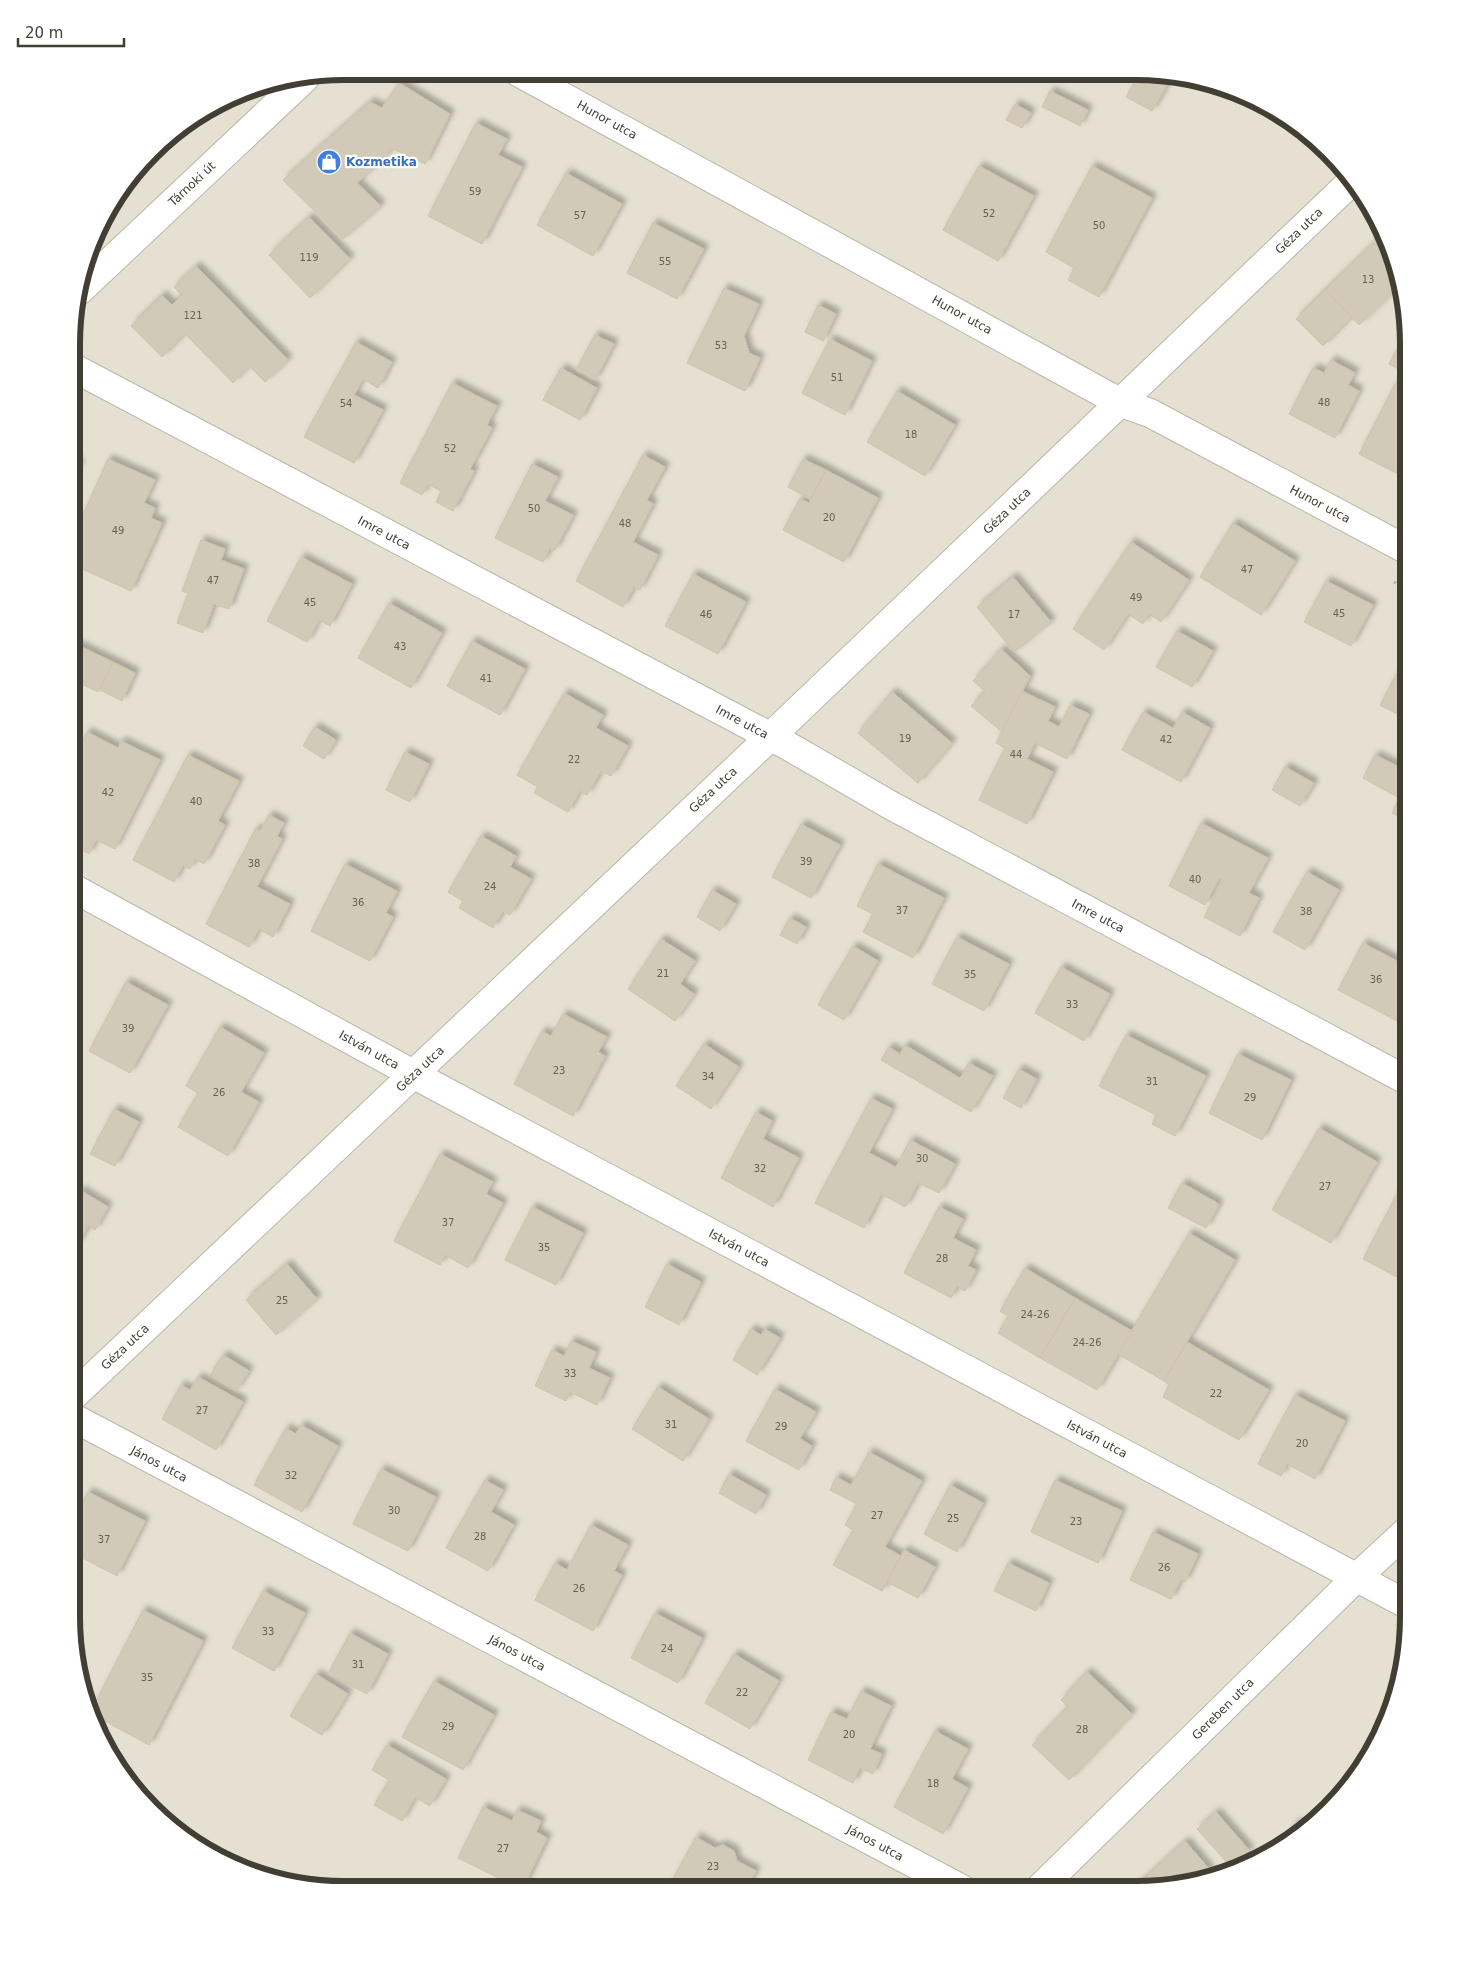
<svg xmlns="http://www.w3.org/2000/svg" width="1480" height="1961" font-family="'DejaVu Sans',sans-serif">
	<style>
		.residential { fill: #e5e0d1 }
		.building { fill: #d2cab9; stroke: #cdc2ac; filter: url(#shadow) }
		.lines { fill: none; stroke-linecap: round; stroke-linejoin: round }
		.minor-casing { stroke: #bcb6a6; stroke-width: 30 }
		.path { stroke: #bdb398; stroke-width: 3; stroke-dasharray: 2.5 2.5; stroke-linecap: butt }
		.minor { stroke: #fff; stroke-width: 28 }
		.labels { text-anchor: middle; stroke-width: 4.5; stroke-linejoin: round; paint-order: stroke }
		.number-label { font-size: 10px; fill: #676154 }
		.street-label { font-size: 12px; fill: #433e33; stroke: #fff }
		.shop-label { font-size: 12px; font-weight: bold; fill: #366cbe; stroke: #fff; text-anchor: start }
		.rim { fill: none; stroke: #433e33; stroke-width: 6 }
	</style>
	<defs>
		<filter id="shadow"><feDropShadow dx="4.5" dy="-4.5" stdDeviation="2.5" flood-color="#0004"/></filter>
	</defs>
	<rect width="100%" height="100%" fill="#f1eee3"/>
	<path class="residential" d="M 344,71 L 1172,74 L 1240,92 L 1302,127 L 1341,164 L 1380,223 L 1400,274 L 1409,344 L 1408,1635 L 1394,1704 L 1363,1768 L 1316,1822 L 1257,1861 L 1206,1881 L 1136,1890 L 309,1887 L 256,1875 L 192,1844 L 139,1797 L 100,1738 L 80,1687 L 71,1617 L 74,308 L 108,208 L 164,139 L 256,86 Z"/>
	<g class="building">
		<path d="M 967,73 L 984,73 L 978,81 Z"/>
		<path d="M 1139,74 L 1173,74 L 1152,111 L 1126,97 Z"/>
		<path d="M 399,83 L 450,114 L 425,164 L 393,149 L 357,183 L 381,206 L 343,239 L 283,180 L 370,102 L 382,108 Z"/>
		<path d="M 1050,91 L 1088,110 L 1080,126 L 1042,107 Z"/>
		<path d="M 1015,104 L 1031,113 L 1022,128 L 1006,120 Z"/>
		<path d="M 476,123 L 507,139 L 498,155 L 522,167 L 482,244 L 428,216 Z"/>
		<path d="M 979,166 L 1034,196 L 998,261 L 943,230 Z"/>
		<path d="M 1092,166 L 1152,198 L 1099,297 L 1068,280 L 1074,268 L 1046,252 Z"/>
		<path d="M 566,173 L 622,204 L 593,256 L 537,225 Z"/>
		<path d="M 309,217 L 350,259 L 310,298 L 269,255 Z"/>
		<path d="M 653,223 L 704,249 L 677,299 L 627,273 Z"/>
		<path d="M 1380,237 L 1389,246 L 1400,274 L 1401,284 L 1359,325 L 1325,290 Z"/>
		<path d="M 196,266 L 288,360 L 265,382 L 249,366 L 233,383 L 185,334 L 162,357 L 131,326 L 162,295 L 172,305 L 182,295 L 174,287 Z"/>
		<path d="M 724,288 L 759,304 L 744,336 L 749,353 L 760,358 L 745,391 L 687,363 Z"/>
		<path d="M 1325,290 L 1352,317 L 1323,346 L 1296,319 Z"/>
		<path d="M 818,305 L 836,314 L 823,341 L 805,332 Z"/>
		<path d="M 1407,331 L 1409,344 L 1409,375 L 1389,364 Z"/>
		<path d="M 595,335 L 614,344 L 595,380 L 576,370 Z"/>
		<path d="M 830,339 L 872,361 L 845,415 L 802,393 Z"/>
		<path d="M 356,342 L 392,362 L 378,388 L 363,379 L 354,395 L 383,410 L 354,463 L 304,437 Z"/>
		<path d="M 1331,360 L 1355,373 L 1348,385 L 1359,391 L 1335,438 L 1289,414 L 1313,368 L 1324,373 Z"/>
		<path d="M 561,368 L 597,388 L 580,420 L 543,400 Z"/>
		<path d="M 452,383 L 497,406 L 487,425 L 492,428 L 470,469 L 474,471 L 453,511 L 436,502 L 441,491 L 428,484 L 422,495 L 400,483 Z"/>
		<path d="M 1395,384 L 1409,391 L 1409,454 L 1398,474 L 1359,454 Z"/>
		<path d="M 897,391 L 955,425 L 925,476 L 867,442 Z"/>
		<path d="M 643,455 L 665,467 L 647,500 L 653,504 L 633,542 L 658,555 L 640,590 L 634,587 L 623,607 L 576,581 Z"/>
		<path d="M 73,459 L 80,466 L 73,473 Z"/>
		<path d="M 108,459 L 155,480 L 144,503 L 155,508 L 151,518 L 162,523 L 131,591 L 73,565 L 73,537 Z"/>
		<path d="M 803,459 L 826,470 L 810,499 L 788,487 Z"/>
		<path d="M 532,464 L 558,477 L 545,501 L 573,515 L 555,550 L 550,548 L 543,562 L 495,538 Z"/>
		<path d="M 826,470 L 878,498 L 844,562 L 783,530 L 800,499 L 809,503 Z"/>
		<path d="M 1233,523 L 1295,561 L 1261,615 L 1200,577 Z"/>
		<path d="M 201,540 L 225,549 L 221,560 L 244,569 L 229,609 L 214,604 L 203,633 L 177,623 L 188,593 L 182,591 Z"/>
		<path d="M 1131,542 L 1189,580 L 1161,622 L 1149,614 L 1143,624 L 1128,614 L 1104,650 L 1073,629 Z"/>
		<path d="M 301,557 L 352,584 L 330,626 L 319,620 L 307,642 L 267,621 Z"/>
		<path d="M 693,574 L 746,602 L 718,654 L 665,626 Z"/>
		<path d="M 1013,577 L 1051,622 L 1014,652 L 977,607 Z"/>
		<path d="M 1326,581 L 1373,605 L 1351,646 L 1304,622 Z"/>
		<path d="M 389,603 L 442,633 L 411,688 L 358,658 Z"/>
		<path d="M 1177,631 L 1213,651 L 1192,687 L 1156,667 Z"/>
		<path d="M 472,641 L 525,669 L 500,715 L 447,686 Z"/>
		<path d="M 73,643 L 113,662 L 98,692 L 73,680 Z"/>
		<path d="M 1001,649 L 1030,676 L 1002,732 L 971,706 L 985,691 L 973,681 Z"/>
		<path d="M 1409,651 L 1409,720 L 1380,705 Z"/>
		<path d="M 113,662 L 135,673 L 122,701 L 100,690 Z"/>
		<path d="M 1022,691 L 1055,707 L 1048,721 L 1059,727 L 1070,705 L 1089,714 L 1067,759 L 1035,743 L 1027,759 L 1053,772 L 1027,824 L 979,800 L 1005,748 L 996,743 Z"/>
		<path d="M 892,692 L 952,743 L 918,783 L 858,733 Z"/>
		<path d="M 564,693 L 603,715 L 596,728 L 628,746 L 611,776 L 601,771 L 587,795 L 580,791 L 568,812 L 534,793 L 538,787 L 517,775 Z"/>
		<path d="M 1143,712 L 1173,728 L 1182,712 L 1210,728 L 1181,782 L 1122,750 Z"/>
		<path d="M 315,727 L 336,740 L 324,759 L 303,746 Z"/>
		<path d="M 87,732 L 118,748 L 121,741 L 160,760 L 115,849 L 96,840 L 89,854 L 73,845 L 73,760 Z"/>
		<path d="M 405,752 L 429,764 L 410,802 L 386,790 Z"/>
		<path d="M 188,755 L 239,781 L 218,821 L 225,825 L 204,864 L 195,859 L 190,869 L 183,865 L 174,882 L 133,860 Z"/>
		<path d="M 1375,755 L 1409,772 L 1409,822 L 1392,813 L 1399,798 L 1363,778 Z"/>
		<path d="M 1285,767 L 1314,783 L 1300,806 L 1272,790 Z"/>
		<path d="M 269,815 L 284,823 L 277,836 L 282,839 L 257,887 L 290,904 L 273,937 L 259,929 L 249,947 L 206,924 L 256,828 L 260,831 Z"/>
		<path d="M 1201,823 L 1268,858 L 1249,893 L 1259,898 L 1240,936 L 1204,917 L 1224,880 L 1219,878 L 1205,905 L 1169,886 Z"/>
		<path d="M 801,824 L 840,845 L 811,898 L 772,877 Z"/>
		<path d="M 481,836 L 516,856 L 510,867 L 531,879 L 510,915 L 503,911 L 493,928 L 459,908 L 463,901 L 448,892 Z"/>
		<path d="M 345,864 L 397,891 L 386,913 L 393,917 L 370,961 L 311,931 Z"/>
		<path d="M 878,864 L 944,898 L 913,958 L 863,932 L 873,914 L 857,906 Z"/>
		<path d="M 1307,872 L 1339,890 L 1305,950 L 1273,932 Z"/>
		<path d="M 712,890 L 736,904 L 720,931 L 697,917 Z"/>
		<path d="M 790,918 L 806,927 L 797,944 L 780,935 Z"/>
		<path d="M 957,937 L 1009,964 L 984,1011 L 932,984 Z"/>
		<path d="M 661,939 L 695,961 L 680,984 L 694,994 L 675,1021 L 628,989 Z"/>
		<path d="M 1363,943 L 1408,967 L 1408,999 L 1397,1021 L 1338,990 Z"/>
		<path d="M 853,946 L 878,961 L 844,1020 L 818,1005 Z"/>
		<path d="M 1061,967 L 1110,994 L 1084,1041 L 1035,1013 Z"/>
		<path d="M 126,982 L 168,1005 L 130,1073 L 89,1051 Z"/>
		<path d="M 563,1014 L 607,1037 L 598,1052 L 605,1056 L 573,1116 L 514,1084 L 542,1031 L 551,1036 Z"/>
		<path d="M 220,1027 L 264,1053 L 241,1092 L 259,1102 L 228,1156 L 178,1127 L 198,1093 L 186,1086 Z"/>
		<path d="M 1126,1035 L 1206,1076 L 1175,1136 L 1152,1124 L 1156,1115 L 1099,1086 Z"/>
		<path d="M 704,1044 L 739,1067 L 711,1109 L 676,1086 Z"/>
		<path d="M 905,1045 L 960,1078 L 969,1063 L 993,1076 L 971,1112 L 881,1060 L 889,1047 L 900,1054 Z"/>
		<path d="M 1238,1054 L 1291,1080 L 1262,1140 L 1209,1113 Z"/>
		<path d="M 1019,1069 L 1037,1079 L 1021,1108 L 1003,1098 Z"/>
		<path d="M 871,1098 L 892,1109 L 869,1153 L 896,1167 L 910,1140 L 955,1164 L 939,1193 L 918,1183 L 905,1207 L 881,1194 L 864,1228 L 815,1203 Z"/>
		<path d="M 114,1109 L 139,1122 L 115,1166 L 90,1154 Z"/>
		<path d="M 756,1112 L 772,1121 L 763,1139 L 799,1158 L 773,1207 L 721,1178 Z"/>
		<path d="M 1319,1128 L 1377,1162 L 1331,1243 L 1272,1210 Z"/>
		<path d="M 440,1154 L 493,1182 L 486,1194 L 503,1203 L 468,1268 L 445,1255 L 440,1265 L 394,1241 Z"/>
		<path d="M 1406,1177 L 1408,1178 L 1408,1283 L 1363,1259 Z"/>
		<path d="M 1182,1183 L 1219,1204 L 1206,1228 L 1168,1208 Z"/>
		<path d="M 80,1190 L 108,1207 L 95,1230 L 88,1226 L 78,1244 L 72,1241 L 72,1205 Z"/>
		<path d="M 532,1207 L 583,1233 L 556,1285 L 505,1260 Z"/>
		<path d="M 939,1207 L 963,1219 L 953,1238 L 976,1250 L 968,1266 L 976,1270 L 965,1291 L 957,1286 L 951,1298 L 904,1273 Z"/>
		<path d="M 1189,1233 L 1235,1260 L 1164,1381 L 1118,1354 Z"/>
		<path d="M 287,1264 L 317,1299 L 276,1335 L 246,1300 Z"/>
		<path d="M 667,1264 L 701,1282 L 679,1325 L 645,1307 Z"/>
		<path d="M 1025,1268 L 1075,1298 L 1040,1358 L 998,1333 L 1008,1316 L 1000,1311 Z"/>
		<path d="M 1075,1298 L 1132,1331 L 1097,1390 L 1040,1358 Z"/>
		<path d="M 751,1329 L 761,1335 L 765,1329 L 780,1338 L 757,1375 L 733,1360 Z"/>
		<path d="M 571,1341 L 596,1352 L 589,1368 L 610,1378 L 597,1405 L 570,1392 L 566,1401 L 535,1386 L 552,1350 L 564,1356 Z"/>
		<path d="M 1187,1342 L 1269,1390 L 1239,1440 L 1163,1397 L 1169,1385 L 1164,1381 Z"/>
		<path d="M 223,1355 L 249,1371 L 236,1391 L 210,1375 Z"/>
		<path d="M 198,1377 L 243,1402 L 216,1450 L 162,1419 L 181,1385 L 190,1390 Z"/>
		<path d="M 658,1387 L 709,1419 L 683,1461 L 632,1429 Z"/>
		<path d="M 775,1389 L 816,1412 L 800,1439 L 812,1446 L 799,1470 L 746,1441 Z"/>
		<path d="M 1295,1395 L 1345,1421 L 1315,1479 L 1287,1464 L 1281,1476 L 1258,1464 Z"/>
		<path d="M 301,1425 L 338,1446 L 302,1512 L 254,1485 L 286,1428 L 296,1434 Z"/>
		<path d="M 869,1452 L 922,1481 L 885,1547 L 901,1556 L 882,1591 L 833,1565 L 853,1530 L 845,1525 L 857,1504 L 830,1490 L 836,1477 L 851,1485 Z"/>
		<path d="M 381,1469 L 436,1497 L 408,1551 L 353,1524 Z"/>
		<path d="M 729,1474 L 766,1495 L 756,1514 L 719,1493 Z"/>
		<path d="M 485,1480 L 503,1490 L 491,1512 L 514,1525 L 488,1571 L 446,1548 Z"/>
		<path d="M 1055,1480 L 1122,1511 L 1098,1563 L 1031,1532 Z"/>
		<path d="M 950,1485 L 983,1503 L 957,1552 L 924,1534 Z"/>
		<path d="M 88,1492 L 145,1521 L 117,1576 L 71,1552 L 71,1525 Z"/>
		<path d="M 591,1525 L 628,1545 L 614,1571 L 622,1575 L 593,1631 L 535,1600 L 555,1563 L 567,1570 Z"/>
		<path d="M 1153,1532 L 1198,1554 L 1185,1582 L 1181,1579 L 1171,1599 L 1130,1580 Z"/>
		<path d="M 904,1550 L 935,1567 L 918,1598 L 887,1582 Z"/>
		<path d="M 1008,1563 L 1049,1583 L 1036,1611 L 994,1591 Z"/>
		<path d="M 263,1591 L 305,1613 L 274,1671 L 232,1648 Z"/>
		<path d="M 143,1610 L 203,1641 L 149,1745 L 90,1713 Z"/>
		<path d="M 655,1613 L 702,1638 L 678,1683 L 631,1658 Z"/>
		<path d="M 350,1633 L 388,1654 L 367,1694 L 328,1674 Z"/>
		<path d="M 734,1654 L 779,1681 L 750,1729 L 705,1703 Z"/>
		<path d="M 1087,1672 L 1132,1714 L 1069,1780 L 1032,1745 L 1068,1707 L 1061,1700 Z"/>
		<path d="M 316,1674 L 348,1694 L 322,1735 L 290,1716 Z"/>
		<path d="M 434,1681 L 494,1715 L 463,1770 L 402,1737 Z"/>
		<path d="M 861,1691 L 891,1706 L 870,1749 L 882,1754 L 873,1774 L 860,1768 L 853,1783 L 808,1760 L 831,1712 L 847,1719 Z"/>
		<path d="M 935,1731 L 968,1749 L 952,1779 L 968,1788 L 943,1834 L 894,1807 Z"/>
		<path d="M 387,1745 L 446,1779 L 430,1806 L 415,1797 L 402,1821 L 374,1805 L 389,1780 L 372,1770 Z"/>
		<path d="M 483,1807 L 512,1821 L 517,1810 L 541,1821 L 536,1832 L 547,1838 L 523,1888 L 519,1888 L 458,1858 Z"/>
		<path d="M 1216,1812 L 1250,1851 L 1231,1867 L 1197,1829 Z"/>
		<path d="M 1295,1823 L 1305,1829 L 1282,1845 Z"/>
		<path d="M 696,1837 L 715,1848 L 723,1845 L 734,1851 L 737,1861 L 756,1871 L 746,1889 L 668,1888 Z"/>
		<path d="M 1185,1841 L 1210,1870 L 1197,1882 L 1132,1890 Z"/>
	</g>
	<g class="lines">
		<defs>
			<g id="minor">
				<path d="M 518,72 L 1121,403 L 1150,413 L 1409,551"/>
				<path d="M 80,290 L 305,78"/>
				<path d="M 74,368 L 790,747 L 892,806 L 1408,1081"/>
				<path d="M 73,888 L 435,1086 L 1408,1605"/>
				<path d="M 72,1397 L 770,737 L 1352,181"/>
				<path d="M 72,1417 L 962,1889"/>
				<path d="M 1039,1889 L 1356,1578 L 1408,1530"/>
			</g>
		</defs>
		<use href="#minor" class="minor-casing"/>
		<path class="path" d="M 1394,582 L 1409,590"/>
		<use href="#minor" class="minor"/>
	</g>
	<defs>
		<symbol id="shop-disc" viewBox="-11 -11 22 22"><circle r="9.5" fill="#3f7fe0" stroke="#fff"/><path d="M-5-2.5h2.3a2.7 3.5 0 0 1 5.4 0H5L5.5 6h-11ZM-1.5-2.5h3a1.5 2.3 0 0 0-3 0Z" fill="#fff"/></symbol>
	</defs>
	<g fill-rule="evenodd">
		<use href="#shop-disc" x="315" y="148" width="28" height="28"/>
	</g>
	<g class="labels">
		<g class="number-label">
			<text x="475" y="195">59</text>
			<text x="989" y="217">52</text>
			<text x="580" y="219">57</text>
			<text x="1099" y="229">50</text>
			<text x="309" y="261">119</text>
			<text x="665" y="265">55</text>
			<text x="1368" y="283">13</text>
			<text x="193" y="319">121</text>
			<text x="721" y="349">53</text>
			<text x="837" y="381">51</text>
			<text x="1324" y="406">48</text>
			<text x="346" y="407">54</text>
			<text x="911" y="438">18</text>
			<text x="450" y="452">52</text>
			<text x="534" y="512">50</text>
			<text x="829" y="521">20</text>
			<text x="625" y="527">48</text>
			<text x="118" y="534">49</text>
			<text x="1247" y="573">47</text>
			<text x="213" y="584">47</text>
			<text x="1136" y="601">49</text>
			<text x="310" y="606">45</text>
			<text x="1339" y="617">45</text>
			<text x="706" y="618">46</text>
			<text x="1014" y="618">17</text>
			<text x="400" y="650">43</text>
			<text x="486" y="682">41</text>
			<text x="905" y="742">19</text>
			<text x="1166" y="743">42</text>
			<text x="1016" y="758">44</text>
			<text x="574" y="763">22</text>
			<text x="108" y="796">42</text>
			<text x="196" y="805">40</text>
			<text x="806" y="865">39</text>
			<text x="254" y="867">38</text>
			<text x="1195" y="883">40</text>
			<text x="490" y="890">24</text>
			<text x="358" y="906">36</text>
			<text x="902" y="914">37</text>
			<text x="1306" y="915">38</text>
			<text x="663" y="977">21</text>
			<text x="970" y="978">35</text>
			<text x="1376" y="983">36</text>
			<text x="1072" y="1008">33</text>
			<text x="128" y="1032">39</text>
			<text x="559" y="1074">23</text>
			<text x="708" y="1080">34</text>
			<text x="1152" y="1085">31</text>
			<text x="219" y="1096">26</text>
			<text x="1250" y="1101">29</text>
			<text x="922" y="1162">30</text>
			<text x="760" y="1172">32</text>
			<text x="1325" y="1190">27</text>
			<text x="448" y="1226">37</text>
			<text x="544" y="1251">35</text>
			<text x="942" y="1262">28</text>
			<text x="282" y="1304">25</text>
			<text x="1035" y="1318">24-26</text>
			<text x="1087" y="1346">24-26</text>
			<text x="570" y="1377">33</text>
			<text x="1216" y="1397">22</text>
			<text x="202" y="1414">27</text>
			<text x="671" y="1428">31</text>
			<text x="781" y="1430">29</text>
			<text x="1302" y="1447">20</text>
			<text x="291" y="1479">32</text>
			<text x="394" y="1514">30</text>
			<text x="877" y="1519">27</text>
			<text x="953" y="1522">25</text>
			<text x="1076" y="1525">23</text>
			<text x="480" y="1540">28</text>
			<text x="104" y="1543">37</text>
			<text x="1164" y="1571">26</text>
			<text x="579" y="1592">26</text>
			<text x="268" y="1635">33</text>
			<text x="667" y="1652">24</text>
			<text x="358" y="1668">31</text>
			<text x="147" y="1681">35</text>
			<text x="742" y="1696">22</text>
			<text x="448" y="1730">29</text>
			<text x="1082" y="1733">28</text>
			<text x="849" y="1738">20</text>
			<text x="933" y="1787">18</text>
			<text x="503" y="1852">27</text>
			<text x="713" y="1870">23</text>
		</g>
		<g class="street-label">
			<text transform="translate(607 120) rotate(29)" y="4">Hunor utca</text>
			<text transform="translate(192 184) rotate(-43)" y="4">Tárnoki út</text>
			<text transform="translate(1299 231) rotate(-44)" y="4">Géza utca</text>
			<text transform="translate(962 315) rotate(29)" y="4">Hunor utca</text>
			<text transform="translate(1320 504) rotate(28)" y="4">Hunor utca</text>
			<text transform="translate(1007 511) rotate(-44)" y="4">Géza utca</text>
			<text transform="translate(384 533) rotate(28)" y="4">Imre utca</text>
			<text transform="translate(742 722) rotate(28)" y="4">Imre utca</text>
			<text transform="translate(713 790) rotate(-43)" y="4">Géza utca</text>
			<text transform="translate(1098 916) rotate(28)" y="4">Imre utca</text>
			<text transform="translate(369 1050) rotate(29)" y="4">István utca</text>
			<text transform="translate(420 1069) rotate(-43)" y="4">Géza utca</text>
			<text transform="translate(739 1248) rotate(28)" y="4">István utca</text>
			<text transform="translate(125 1347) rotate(-43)" y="4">Géza utca</text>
			<text transform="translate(1097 1439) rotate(28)" y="4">István utca</text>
			<text transform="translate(159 1464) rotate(28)" y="4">János utca</text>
			<text transform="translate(517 1653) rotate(28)" y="4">János utca</text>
			<text transform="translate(1223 1709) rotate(-45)" y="4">Gereben utca</text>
			<text transform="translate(875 1843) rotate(28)" y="4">János utca</text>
		</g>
		<g class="shop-label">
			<text x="346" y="166">Kozmetika</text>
		</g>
	</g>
	<path d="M0 0H1480V1961H0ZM344 80H1136A264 264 0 0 1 1400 344V1617A264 264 0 0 1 1136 1881H344A264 264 0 0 1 80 1617V344A264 264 0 0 1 344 80Z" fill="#fff" fill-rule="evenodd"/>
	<path class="rim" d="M344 80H1136A264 264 0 0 1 1400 344V1617A264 264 0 0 1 1136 1881H344A264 264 0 0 1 80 1617V344A264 264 0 0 1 344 80Z"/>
	<path d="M18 38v8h106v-8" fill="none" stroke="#433e33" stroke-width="2.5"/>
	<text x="25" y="38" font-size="15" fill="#433e33" stroke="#ffffff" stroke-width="4" paint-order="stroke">20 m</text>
</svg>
